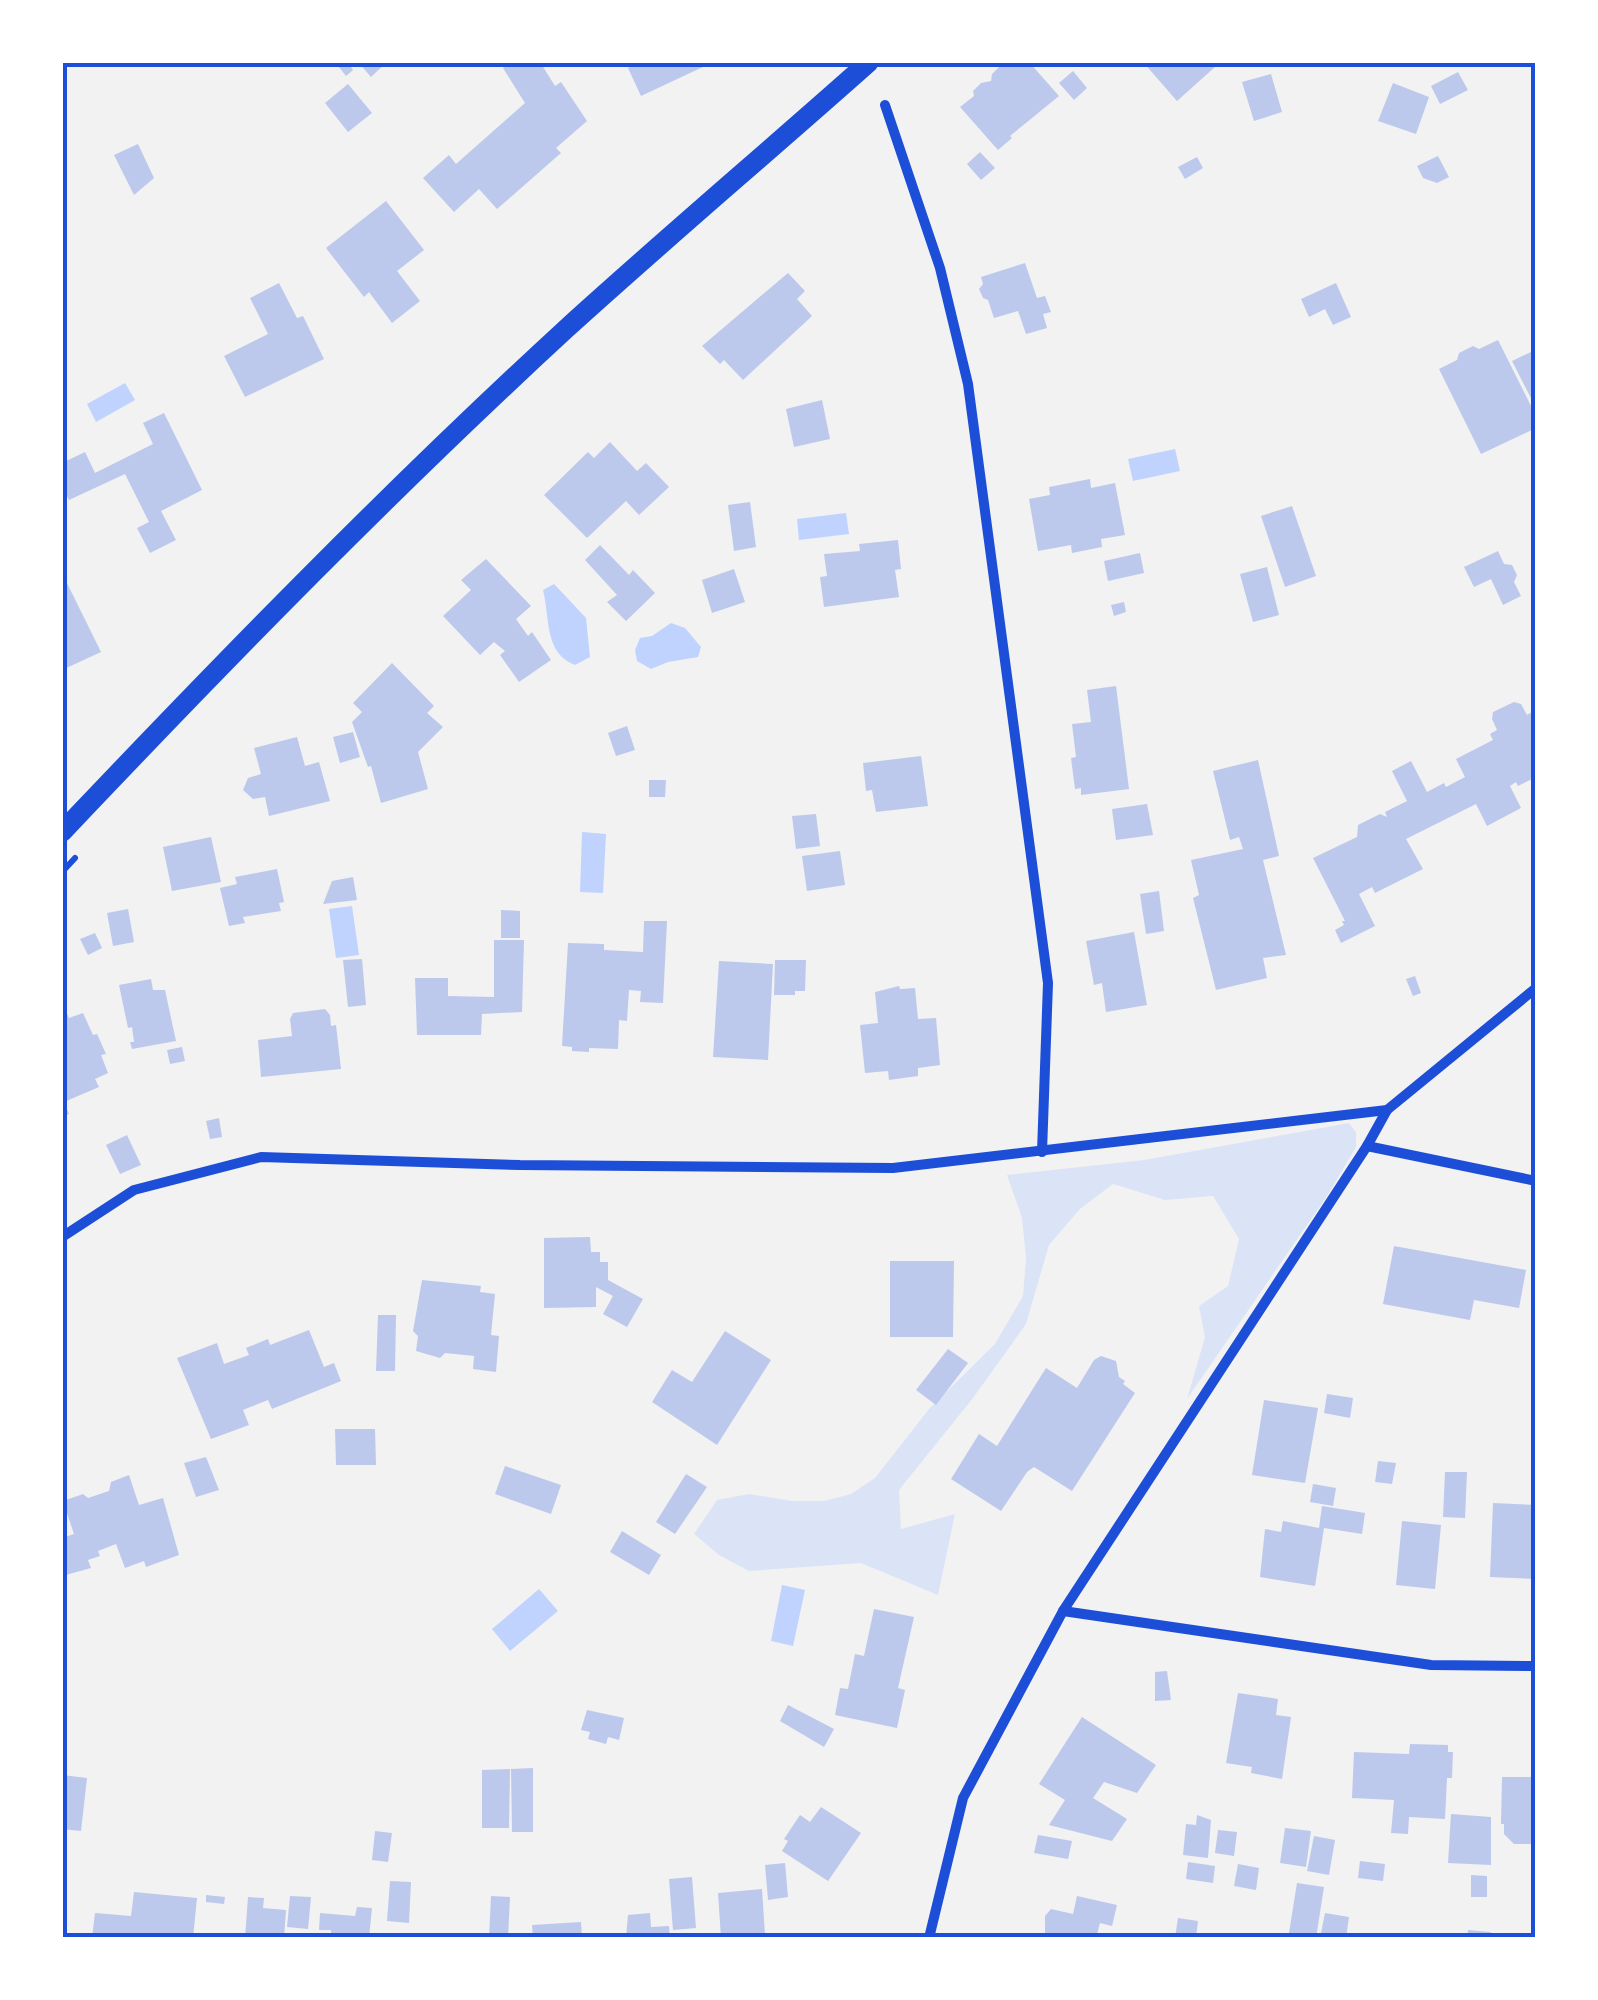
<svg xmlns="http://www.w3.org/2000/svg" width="1598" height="2000" font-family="Poppins,sans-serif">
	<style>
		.green { fill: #dbe4f7 }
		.water { fill: #bfd3fe }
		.building { fill: #bdc9ec }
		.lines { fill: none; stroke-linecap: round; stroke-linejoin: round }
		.path { stroke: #1d4ed8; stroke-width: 6 }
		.minor { stroke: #1d4ed8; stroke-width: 10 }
		.secondary { stroke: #1d4ed8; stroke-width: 20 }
		.neatline { fill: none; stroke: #1d4ed8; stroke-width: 4 }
	</style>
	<rect width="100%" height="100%" fill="#f2f2f2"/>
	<path class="green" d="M 1349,1123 L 1356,1132 L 1356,1147 L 1327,1196 L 1187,1399 L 1205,1337 L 1199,1306 L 1228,1286 L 1239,1239 L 1213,1196 L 1165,1200 L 1113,1184 L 1080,1209 L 1049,1245 L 1026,1324 L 973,1398 L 899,1490 L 901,1529 L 955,1514 L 938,1595 L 861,1563 L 749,1571 L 719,1555 L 694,1534 L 717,1500 L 749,1494 L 792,1501 L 824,1501 L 851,1494 L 875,1478 L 929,1409 L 995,1344 L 1023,1296 L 1026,1258 L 1022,1218 L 1007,1175 L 1144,1160 Z"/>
	<g class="water">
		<path d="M 125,383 L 135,400 L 96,422 L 87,404 Z"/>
		<path d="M 1175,449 L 1180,471 L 1133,481 L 1128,459 Z"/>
		<path d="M 846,513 L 849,534 L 799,540 L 797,519 Z"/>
		<path d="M 554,584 L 586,618 L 590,657 L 575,665 C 544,653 550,618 543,590 Z"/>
		<path d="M 671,623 L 685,628 L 701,647 L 698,657 L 668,662 L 651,669 L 637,661 L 635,650 L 640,638 L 652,636 Z"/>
		<path d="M 582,832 L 606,834 L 603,893 L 580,892 Z"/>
		<path d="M 352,906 L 359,955 L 336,958 L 329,909 Z"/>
		<path d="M 782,1585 L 805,1590 L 793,1646 L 771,1641 Z"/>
		<path d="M 539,1589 L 558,1611 L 510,1651 L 492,1629 Z"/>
	</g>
	<g class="building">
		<path d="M 335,62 L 348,62 L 353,70 L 346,76 Z"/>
		<path d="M 358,62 L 387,62 L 371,77 Z"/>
		<path d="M 512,62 L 540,62 L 555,86 L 561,82 L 587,121 L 556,148 L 561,153 L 497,209 L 479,189 L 454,212 L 423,178 L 449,155 L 456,164 L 525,103 L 503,68 Z"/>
		<path d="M 628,62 L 704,62 L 705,66 L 641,96 L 628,68 L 630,67 Z"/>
		<path d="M 1010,62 L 1029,62 L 1059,96 L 1010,136 L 1012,138 L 998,150 L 960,107 L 974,96 L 973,91 L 981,83 L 991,81 L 992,74 L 1001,65 L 1005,67 Z"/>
		<path d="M 1143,62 L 1210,62 L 1215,67 L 1177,101 Z"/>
		<path d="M 1073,71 L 1087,88 L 1074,100 L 1059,83 Z"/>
		<path d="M 1458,72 L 1468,90 L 1440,104 L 1431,86 Z"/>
		<path d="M 1271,74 L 1282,112 L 1254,121 L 1242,82 Z"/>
		<path d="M 1393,83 L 1429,97 L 1416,134 L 1378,121 Z"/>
		<path d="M 348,84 L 372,113 L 348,132 L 325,103 Z"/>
		<path d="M 138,144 L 154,178 L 134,195 L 114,155 Z"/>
		<path d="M 980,152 L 995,168 L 981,180 L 967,164 Z"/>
		<path d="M 1438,156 L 1449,177 L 1437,183 L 1423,178 L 1417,166 Z"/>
		<path d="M 1197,157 L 1203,168 L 1185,179 L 1178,167 Z"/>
		<path d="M 386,201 L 424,250 L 397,271 L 420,301 L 392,323 L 369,292 L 364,297 L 326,248 Z"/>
		<path d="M 1025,263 L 1037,298 L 1045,296 L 1051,312 L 1043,314 L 1047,328 L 1026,334 L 1018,311 L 994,318 L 988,300 L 983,298 L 979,289 L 983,284 L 981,277 Z"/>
		<path d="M 788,273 L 805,291 L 797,299 L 812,316 L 743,380 L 724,360 L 720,364 L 702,346 Z"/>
		<path d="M 279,283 L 297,318 L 303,316 L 324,359 L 245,397 L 224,356 L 268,334 L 250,298 Z"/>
		<path d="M 1336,283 L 1351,317 L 1333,325 L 1325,309 L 1309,317 L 1301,299 Z"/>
		<path d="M 1498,340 L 1536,416 L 1536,428 L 1481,454 L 1439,369 L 1457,360 L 1459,353 L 1473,346 L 1479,349 Z"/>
		<path d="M 1533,351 L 1536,355 L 1536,408 L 1512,361 Z"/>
		<path d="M 822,400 L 830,439 L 794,447 L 786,409 Z"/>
		<path d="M 164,413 L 202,490 L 161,511 L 176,540 L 150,553 L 137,528 L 149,522 L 125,474 L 69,500 L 62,486 L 62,463 L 85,452 L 95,473 L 153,444 L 143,423 Z"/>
		<path d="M 610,442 L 637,471 L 646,463 L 669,487 L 639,515 L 626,501 L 587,538 L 544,495 L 588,452 L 594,458 Z"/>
		<path d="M 1090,479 L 1091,488 L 1115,483 L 1125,535 L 1101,539 L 1102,547 L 1072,553 L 1071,545 L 1038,551 L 1029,499 L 1050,495 L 1049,487 Z"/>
		<path d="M 750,502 L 756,547 L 734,551 L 728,505 Z"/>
		<path d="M 1292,506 L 1316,576 L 1285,587 L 1261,516 Z"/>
		<path d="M 898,540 L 901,569 L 895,570 L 899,597 L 824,607 L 820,577 L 827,576 L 824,554 L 860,551 L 859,544 Z"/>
		<path d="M 600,545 L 629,575 L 633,570 L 655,593 L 626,621 L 607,602 L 617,595 L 585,560 Z"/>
		<path d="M 1498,551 L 1504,564 L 1512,565 L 1517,575 L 1514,582 L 1521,596 L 1503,605 L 1491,579 L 1474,587 L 1464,567 Z"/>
		<path d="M 1140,553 L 1144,573 L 1108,581 L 1104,561 Z"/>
		<path d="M 486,559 L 531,606 L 516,619 L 528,636 L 532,632 L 551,660 L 519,682 L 500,655 L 505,651 L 494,642 L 480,655 L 443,616 L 471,590 L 461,580 Z"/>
		<path d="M 1267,567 L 1279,615 L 1253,622 L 1240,574 Z"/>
		<path d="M 734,569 L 745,602 L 712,613 L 702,580 Z"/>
		<path d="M 62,573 L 101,652 L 62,670 Z"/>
		<path d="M 1124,602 L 1126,612 L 1114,616 L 1111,605 Z"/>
		<path d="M 392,663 L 434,706 L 427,713 L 443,727 L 418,752 L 428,789 L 381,803 L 371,766 L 368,767 L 352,722 L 362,712 L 353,703 Z"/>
		<path d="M 1116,686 L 1129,789 L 1081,795 L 1081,788 L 1075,789 L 1071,758 L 1076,757 L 1072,724 L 1091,722 L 1087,690 Z"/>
		<path d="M 1514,702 L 1521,704 L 1527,715 L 1534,711 L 1536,715 L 1536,777 L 1518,786 L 1516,782 L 1510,786 L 1521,808 L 1487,826 L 1476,804 L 1406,839 L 1423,869 L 1375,893 L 1372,887 L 1359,894 L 1375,926 L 1341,943 L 1335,930 L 1344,925 L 1342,921 L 1345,921 L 1313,858 L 1357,837 L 1358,825 L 1380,814 L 1387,817 L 1385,812 L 1407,801 L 1392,771 L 1411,761 L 1427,792 L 1444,783 L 1446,787 L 1465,777 L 1456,759 L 1493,740 L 1490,734 L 1497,730 L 1492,719 L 1493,712 Z"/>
		<path d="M 627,726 L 635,750 L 616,756 L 608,733 Z"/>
		<path d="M 353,732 L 360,757 L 340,763 L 333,737 Z"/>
		<path d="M 297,737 L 305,766 L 319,762 L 330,801 L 269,816 L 265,797 L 253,799 L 243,790 L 248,778 L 261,774 L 254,748 Z"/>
		<path d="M 921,756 L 928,806 L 876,812 L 872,790 L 866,791 L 863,763 Z"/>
		<path d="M 1258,760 L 1279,856 L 1263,860 L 1286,955 L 1263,958 L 1267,978 L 1216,990 L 1193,898 L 1199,895 L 1191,860 L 1243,849 L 1239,837 L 1230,840 L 1213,771 Z"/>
		<path d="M 649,780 L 666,780 L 665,797 L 649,797 Z"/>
		<path d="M 1147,804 L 1153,835 L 1116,840 L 1112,809 Z"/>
		<path d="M 816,814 L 820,846 L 796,849 L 792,816 Z"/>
		<path d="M 211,837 L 221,882 L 172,891 L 163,847 Z"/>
		<path d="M 840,851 L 845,885 L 807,891 L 802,856 Z"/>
		<path d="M 277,869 L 284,902 L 279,903 L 281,911 L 243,917 L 245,923 L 229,926 L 220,888 L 237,884 L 235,877 Z"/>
		<path d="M 353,877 L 357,900 L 323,904 L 332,881 Z"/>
		<path d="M 1159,891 L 1164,931 L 1146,934 L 1140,894 Z"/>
		<path d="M 128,909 L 134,942 L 113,946 L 107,913 Z"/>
		<path d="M 501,910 L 520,911 L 520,938 L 501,938 Z"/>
		<path d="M 644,921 L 667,921 L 663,1003 L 640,1002 L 641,991 L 629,990 L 627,1021 L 619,1020 L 618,1049 L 589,1048 L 589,1052 L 572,1051 L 572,1047 L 562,1046 L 568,943 L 604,944 L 604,950 L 643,952 Z"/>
		<path d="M 1134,932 L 1147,1005 L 1106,1012 L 1102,983 L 1094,985 L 1086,941 Z"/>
		<path d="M 95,933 L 102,948 L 88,955 L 80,939 Z"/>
		<path d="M 494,940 L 524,940 L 522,1012 L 482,1014 L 481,1035 L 417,1035 L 415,978 L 448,978 L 448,996 L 494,997 Z"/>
		<path d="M 362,959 L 366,1005 L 348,1007 L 343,960 Z"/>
		<path d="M 775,960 L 806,960 L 805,991 L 795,991 L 795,995 L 774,995 Z"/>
		<path d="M 719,961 L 773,964 L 768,1060 L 713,1057 Z"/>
		<path d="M 1415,976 L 1421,993 L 1413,996 L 1406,979 Z"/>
		<path d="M 151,979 L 153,990 L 165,990 L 176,1041 L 132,1049 L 130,1042 L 134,1042 L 132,1027 L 128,1028 L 119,985 Z"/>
		<path d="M 899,986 L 900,989 L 915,988 L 918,1019 L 936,1018 L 940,1065 L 918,1068 L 918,1076 L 889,1080 L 888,1071 L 865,1073 L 860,1025 L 878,1023 L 875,992 Z"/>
		<path d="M 62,1002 L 69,1018 L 83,1013 L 93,1035 L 97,1034 L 106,1054 L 101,1055 L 108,1073 L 95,1079 L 99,1087 L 64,1102 L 69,1114 L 62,1117 Z"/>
		<path d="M 325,1009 L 330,1015 L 331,1026 L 336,1025 L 341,1069 L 261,1077 L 258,1040 L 292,1036 L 290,1019 L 293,1013 Z"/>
		<path d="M 182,1047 L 185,1061 L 170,1064 L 167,1050 Z"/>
		<path d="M 219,1118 L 222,1137 L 210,1139 L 206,1121 Z"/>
		<path d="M 127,1135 L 141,1165 L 120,1174 L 106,1145 Z"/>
		<path d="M 590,1237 L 591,1252 L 600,1252 L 600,1262 L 608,1262 L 608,1280 L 643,1299 L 627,1327 L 603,1314 L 613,1296 L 596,1287 L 596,1307 L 544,1308 L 544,1238 Z"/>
		<path d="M 1394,1246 L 1526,1270 L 1519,1308 L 1474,1300 L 1470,1320 L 1383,1304 Z"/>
		<path d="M 890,1261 L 954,1261 L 953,1337 L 890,1337 Z"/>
		<path d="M 422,1280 L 481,1286 L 480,1292 L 495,1294 L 491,1335 L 499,1336 L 496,1372 L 473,1369 L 474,1356 L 445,1353 L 440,1358 L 416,1351 L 418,1336 L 413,1331 Z"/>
		<path d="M 378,1315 L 396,1315 L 395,1371 L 376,1371 Z"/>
		<path d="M 309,1330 L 324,1367 L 334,1363 L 341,1381 L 272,1409 L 268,1400 L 243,1410 L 249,1425 L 211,1439 L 177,1358 L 217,1343 L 224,1364 L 249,1355 L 246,1348 L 268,1339 L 270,1345 Z"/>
		<path d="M 725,1331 L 771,1360 L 717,1445 L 652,1402 L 672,1370 L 692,1382 Z"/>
		<path d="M 948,1349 L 968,1363 L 936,1405 L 916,1390 Z"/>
		<path d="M 1101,1356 L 1116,1361 L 1119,1377 L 1125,1381 L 1123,1384 L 1135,1393 L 1072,1491 L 1034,1467 L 1027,1472 L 1001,1511 L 951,1479 L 979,1434 L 997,1446 L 1046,1368 L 1077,1388 L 1094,1360 Z"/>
		<path d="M 1327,1394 L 1353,1398 L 1350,1418 L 1324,1413 Z"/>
		<path d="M 1264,1400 L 1318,1408 L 1305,1483 L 1252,1475 Z"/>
		<path d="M 335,1429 L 375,1429 L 376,1465 L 336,1465 Z"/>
		<path d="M 206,1457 L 219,1490 L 196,1497 L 184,1463 Z"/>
		<path d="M 1378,1461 L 1396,1463 L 1392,1484 L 1375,1482 Z"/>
		<path d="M 505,1466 L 561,1485 L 551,1514 L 495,1494 Z"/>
		<path d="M 1445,1472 L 1467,1472 L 1465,1518 L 1443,1517 Z"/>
		<path d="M 686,1474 L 707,1487 L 675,1534 L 656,1522 Z"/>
		<path d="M 129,1475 L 139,1505 L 163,1498 L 179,1555 L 146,1567 L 144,1561 L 125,1568 L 116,1544 L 98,1551 L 100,1556 L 88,1560 L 91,1568 L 62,1576 L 62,1538 L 74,1534 L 63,1501 L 83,1494 L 88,1498 L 109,1491 L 111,1482 Z"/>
		<path d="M 1313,1484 L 1336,1488 L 1333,1506 L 1310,1502 Z"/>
		<path d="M 1493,1503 L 1536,1505 L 1536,1579 L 1490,1577 Z"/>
		<path d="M 1322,1506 L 1365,1513 L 1362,1534 L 1324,1528 L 1315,1586 L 1260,1577 L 1265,1529 L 1281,1532 L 1283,1521 L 1319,1528 Z"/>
		<path d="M 1402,1521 L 1441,1525 L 1435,1589 L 1396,1585 Z"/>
		<path d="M 622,1531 L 661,1555 L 649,1575 L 610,1552 Z"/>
		<path d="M 874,1609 L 914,1617 L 898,1688 L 905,1690 L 897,1728 L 835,1715 L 840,1688 L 848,1689 L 855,1654 L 864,1656 Z"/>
		<path d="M 1167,1671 L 1171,1700 L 1155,1701 L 1155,1672 Z"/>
		<path d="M 1238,1693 L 1278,1699 L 1276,1715 L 1291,1717 L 1282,1779 L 1251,1773 L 1252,1767 L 1226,1763 Z"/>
		<path d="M 788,1705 L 834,1729 L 824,1747 L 780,1721 Z"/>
		<path d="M 587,1710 L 624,1718 L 619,1740 L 608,1737 L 606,1744 L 588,1739 L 590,1732 L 581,1730 Z"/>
		<path d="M 1082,1717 L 1156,1765 L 1137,1793 L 1104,1782 L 1093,1798 L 1127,1819 L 1112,1841 L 1049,1825 L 1065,1800 L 1039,1784 Z"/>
		<path d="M 1410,1744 L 1448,1745 L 1448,1752 L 1453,1752 L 1452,1778 L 1447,1778 L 1445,1819 L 1409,1817 L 1408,1834 L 1391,1833 L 1394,1800 L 1352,1798 L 1354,1752 L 1409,1754 Z"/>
		<path d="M 533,1768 L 533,1832 L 512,1832 L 511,1769 Z"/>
		<path d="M 510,1769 L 509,1828 L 482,1828 L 482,1770 Z"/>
		<path d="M 62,1775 L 87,1778 L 81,1831 L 62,1829 Z"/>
		<path d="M 1502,1777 L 1536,1777 L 1536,1844 L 1514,1844 L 1504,1834 L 1504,1824 L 1501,1824 Z"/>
		<path d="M 821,1807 L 861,1833 L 828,1881 L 782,1851 L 788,1841 L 784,1839 L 800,1815 L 810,1822 Z"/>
		<path d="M 1451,1814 L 1491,1817 L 1491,1865 L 1448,1863 Z"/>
		<path d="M 1197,1815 L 1211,1820 L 1208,1858 L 1183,1855 L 1186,1824 L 1196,1825 Z"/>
		<path d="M 1285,1828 L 1311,1831 L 1306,1867 L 1280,1863 Z"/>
		<path d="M 1218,1830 L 1237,1832 L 1234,1856 L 1215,1853 Z"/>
		<path d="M 375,1831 L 392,1833 L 388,1862 L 372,1860 Z"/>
		<path d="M 1038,1835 L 1072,1841 L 1068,1859 L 1034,1853 Z"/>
		<path d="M 1314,1836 L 1335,1840 L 1329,1875 L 1307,1871 Z"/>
		<path d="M 1360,1861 L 1385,1864 L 1383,1881 L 1358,1878 Z"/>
		<path d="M 1188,1862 L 1215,1866 L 1213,1883 L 1186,1879 Z"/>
		<path d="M 785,1863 L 788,1897 L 768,1900 L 765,1865 Z"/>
		<path d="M 1238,1864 L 1259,1868 L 1256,1890 L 1234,1886 Z"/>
		<path d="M 1471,1875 L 1487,1876 L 1487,1897 L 1471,1897 Z"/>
		<path d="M 692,1877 L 696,1928 L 673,1930 L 669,1879 Z"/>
		<path d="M 390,1881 L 411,1882 L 409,1923 L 387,1921 Z"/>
		<path d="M 1297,1883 L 1324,1887 L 1316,1938 L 1289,1933 Z"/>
		<path d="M 762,1889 L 765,1935 L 721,1938 L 718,1893 Z"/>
		<path d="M 134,1892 L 197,1898 L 193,1938 L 92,1938 L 95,1913 L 131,1916 Z"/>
		<path d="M 206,1895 L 225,1897 L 224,1904 L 206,1902 Z"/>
		<path d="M 290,1896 L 311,1897 L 308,1929 L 287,1927 Z"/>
		<path d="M 491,1896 L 510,1897 L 508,1938 L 489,1938 Z"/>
		<path d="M 1077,1896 L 1117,1905 L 1112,1926 L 1100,1923 L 1096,1938 L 1045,1938 L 1045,1916 L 1051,1909 L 1073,1914 Z"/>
		<path d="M 248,1897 L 264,1898 L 263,1908 L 286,1910 L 284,1938 L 245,1938 Z"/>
		<path d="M 357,1907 L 372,1908 L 369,1938 L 331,1938 L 331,1930 L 319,1930 L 320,1913 L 355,1916 Z"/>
		<path d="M 650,1913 L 651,1927 L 669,1926 L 670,1938 L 626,1938 L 628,1915 Z"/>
		<path d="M 1325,1913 L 1349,1917 L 1346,1938 L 1320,1938 Z"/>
		<path d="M 1178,1918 L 1198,1921 L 1196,1938 L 1175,1938 Z"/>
		<path d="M 581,1922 L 582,1938 L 533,1938 L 532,1925 Z"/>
		<path d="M 1468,1930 L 1491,1932 L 1491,1938 L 1467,1938 Z"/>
	</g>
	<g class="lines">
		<path class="path" d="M 62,872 L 75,858"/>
		<g class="minor">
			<path d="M 885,105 L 940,268 L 968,384 L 1048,983 L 1042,1152"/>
			<path d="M 1367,1146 L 1536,1181"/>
			<path d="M 62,1237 L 134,1190 L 261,1157 L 520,1165 L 893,1168 L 1387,1110 L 1536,988"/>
			<path d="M 1063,1611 L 1431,1665 L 1536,1666"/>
			<path d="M 929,1938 L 963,1798 L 1063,1611 L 1367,1146 L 1387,1110"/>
		</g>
		<path class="secondary" d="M 62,832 C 226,659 392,489 567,328 C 666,238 769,151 869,62"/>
	</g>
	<rect width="1598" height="2000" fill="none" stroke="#ffffff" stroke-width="130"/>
	<rect x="65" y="65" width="1468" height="1870" class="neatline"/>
</svg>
